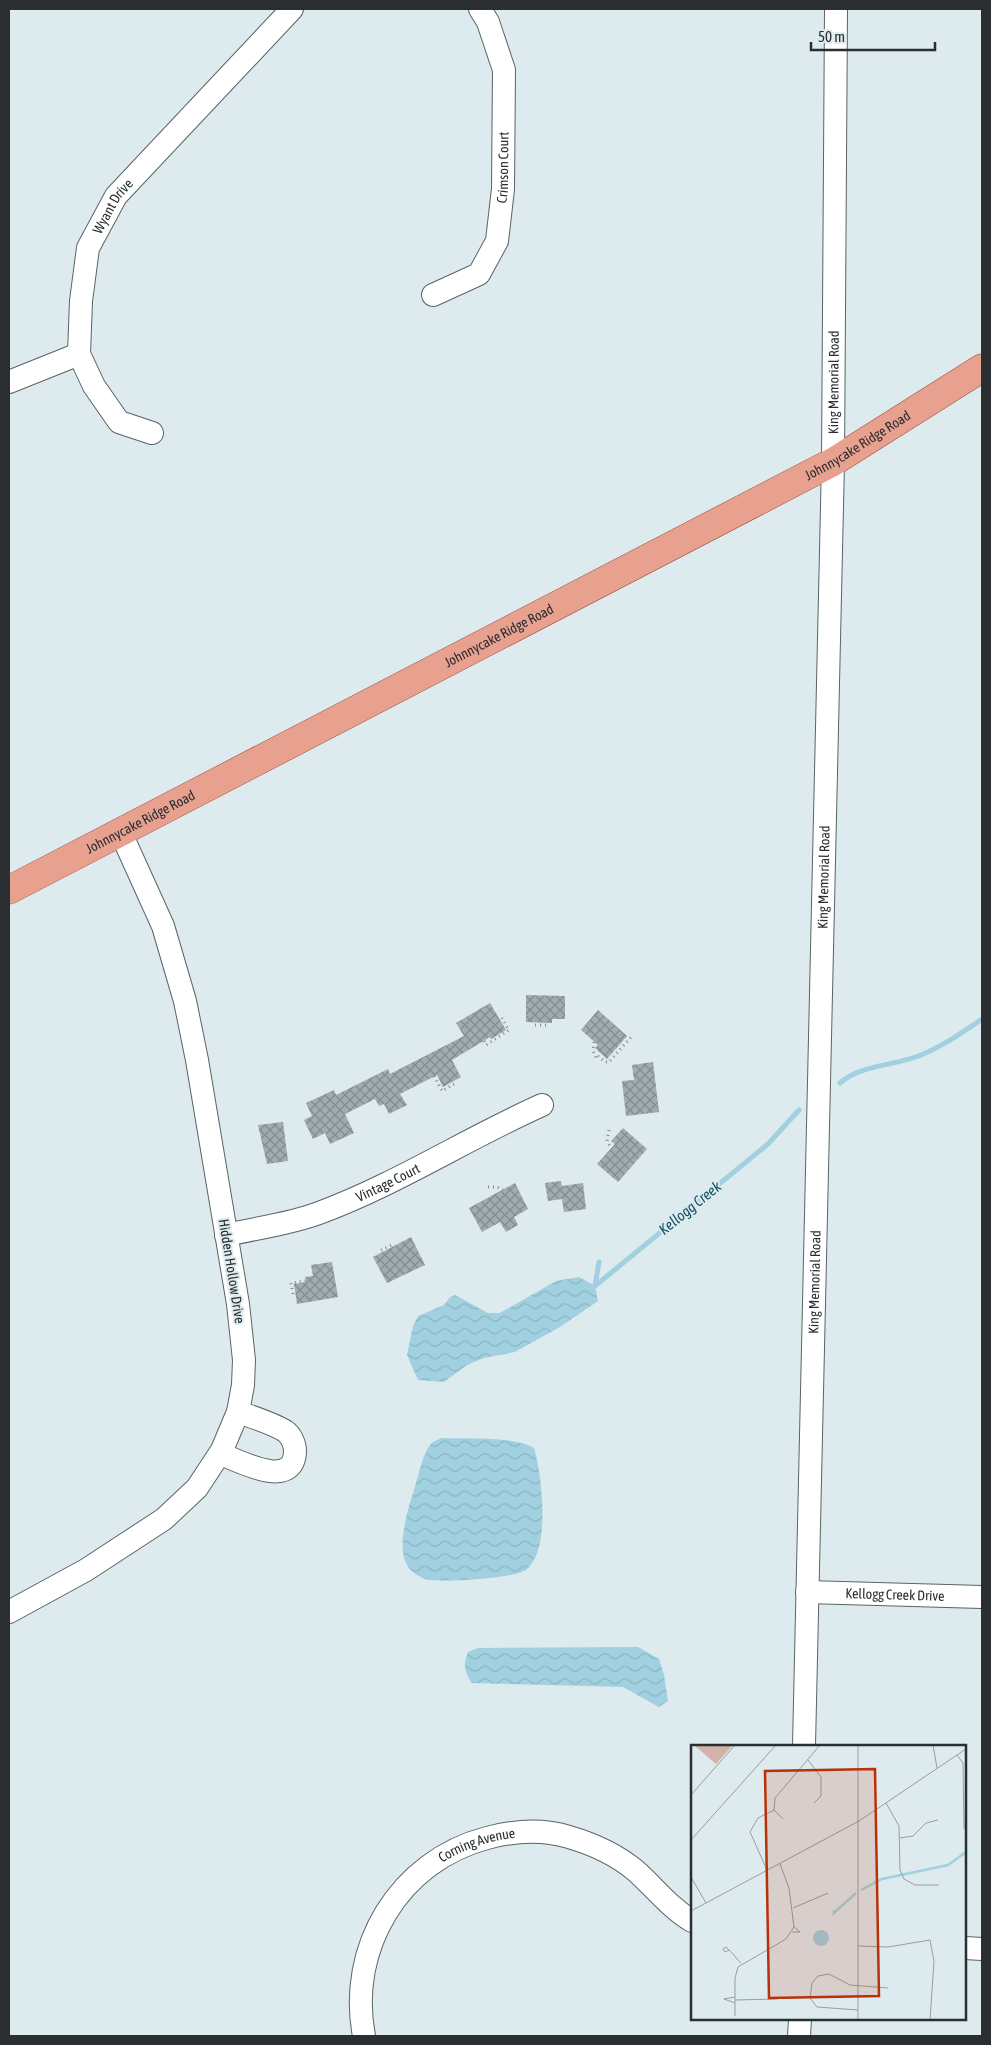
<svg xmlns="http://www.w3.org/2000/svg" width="991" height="2045" font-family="'Asap Condensed',sans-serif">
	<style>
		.water { fill: url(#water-waves) }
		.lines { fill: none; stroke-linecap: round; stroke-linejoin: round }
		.stream { stroke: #a1d1e1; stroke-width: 5 }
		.building { fill: url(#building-cross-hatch) }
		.minor-casing { stroke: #596467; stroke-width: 24 }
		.major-casing { stroke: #9d503e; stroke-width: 29 }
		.path { stroke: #81898c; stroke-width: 3; stroke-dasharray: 1 4; stroke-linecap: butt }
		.minor { stroke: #fff; stroke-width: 22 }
		.major { stroke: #e9a18f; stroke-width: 28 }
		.labels { text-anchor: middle; stroke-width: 4; stroke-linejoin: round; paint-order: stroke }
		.street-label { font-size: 14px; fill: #2a2e30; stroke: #ddeaee }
		.water-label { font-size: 15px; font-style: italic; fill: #0f5262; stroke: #ddeaee }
		.inset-river { fill: none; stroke: #a1d1e1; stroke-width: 2.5 }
		.inset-road { fill: none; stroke: #959fa2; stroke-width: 1 }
		.view { fill: #ba3108; fill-opacity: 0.15; stroke: #ba3108; stroke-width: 2.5 }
		.inset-edge { fill: none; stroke: #2a2e30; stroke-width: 2.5 }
	</style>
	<defs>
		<pattern id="water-waves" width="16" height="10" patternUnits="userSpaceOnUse" patternTransform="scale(1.25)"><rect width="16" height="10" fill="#a1d1e1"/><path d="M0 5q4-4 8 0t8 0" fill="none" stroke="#8bb4c1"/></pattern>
		<pattern id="building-cross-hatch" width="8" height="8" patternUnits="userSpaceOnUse" patternTransform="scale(1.25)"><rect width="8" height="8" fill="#a0acaf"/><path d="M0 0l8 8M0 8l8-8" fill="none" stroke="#838c8f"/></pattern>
	</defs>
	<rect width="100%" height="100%" fill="#ddeaee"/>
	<g class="water">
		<path d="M 579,1277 L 595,1286 L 598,1301 L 560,1327 L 515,1352 L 484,1358 L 467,1365 L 444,1382 L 418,1380 L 407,1355 L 413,1326 L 418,1316 L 444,1305 L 450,1297 L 455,1295 L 488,1313 L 500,1313 L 556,1281 Z"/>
		<path d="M 441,1438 C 465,1439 515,1436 534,1448 C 542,1475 549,1540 532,1563 C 530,1566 527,1570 524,1571 C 507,1579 450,1582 430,1580 C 421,1579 410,1572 406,1563 C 397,1545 408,1508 414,1490 C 418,1478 423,1452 431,1444 C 433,1441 438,1440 441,1438 Z"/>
		<path d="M 638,1647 L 659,1659 L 664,1675 L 668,1701 L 659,1707 L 623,1687 L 472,1683 C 464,1672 463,1664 468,1652 L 478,1648 Z"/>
	</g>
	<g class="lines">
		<g class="stream">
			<path d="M 840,1083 C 862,1064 895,1066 921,1055 C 943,1046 963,1032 982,1019"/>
			<path d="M 599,1262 L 595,1286 L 768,1144 L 799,1110"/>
		</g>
	</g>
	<g class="building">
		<path d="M 526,995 L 565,996 L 565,1019 L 552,1019 L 552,1023 L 526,1022 Z"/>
		<path d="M 490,1003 L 506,1030 L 491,1039 L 490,1037 L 452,1060 L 461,1077 L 443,1087 L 437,1075 L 400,1094 L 407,1105 L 389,1114 L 384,1104 L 379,1106 L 375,1099 L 345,1114 L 354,1133 L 330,1144 L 325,1133 L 313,1139 L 304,1120 L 312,1116 L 306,1103 L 334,1090 L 336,1095 L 388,1069 L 390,1074 L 464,1036 L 456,1023 Z"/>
		<path d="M 598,1010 L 627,1036 L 607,1059 L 595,1048 L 598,1045 L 581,1030 Z"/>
		<path d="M 653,1062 L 659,1112 L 626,1116 L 622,1081 L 634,1080 L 632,1065 Z"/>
		<path d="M 283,1122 L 288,1161 L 267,1164 L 258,1125 Z"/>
		<path d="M 623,1128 L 647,1149 L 618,1182 L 597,1164 L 615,1144 L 611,1141 Z"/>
		<path d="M 561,1181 L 562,1186 L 583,1183 L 586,1209 L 564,1212 L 562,1199 L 548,1201 L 545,1183 Z"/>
		<path d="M 515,1183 L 528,1209 L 514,1217 L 518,1225 L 506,1232 L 500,1222 L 482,1232 L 469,1208 Z"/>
		<path d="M 411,1237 L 425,1265 L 387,1283 L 373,1257 Z"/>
		<path d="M 332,1262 L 338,1297 L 297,1304 L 294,1284 L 306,1282 L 305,1277 L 313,1276 L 311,1265 Z"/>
	</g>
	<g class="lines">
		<defs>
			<g id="minor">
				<path id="s1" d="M 433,295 L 479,274 L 497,241 L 503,189 L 504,70 L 488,22 L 480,9"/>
				<path d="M 9,382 L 79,354"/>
				<path id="s2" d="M 152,433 L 119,422 L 94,386 L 79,354 L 81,301 L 88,248 L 116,196 L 292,9"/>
				<path id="s3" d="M 226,1235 C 257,1228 290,1224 319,1213 C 397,1184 466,1139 542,1105"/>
				<path d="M 221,1454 C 239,1461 294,1491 295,1451 C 295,1444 291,1435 285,1431 C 272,1423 252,1417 238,1412"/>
				<path id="s4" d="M 807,1592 L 982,1597"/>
				<path d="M 9,1612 L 86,1570 L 164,1519 L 197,1488 L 222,1450 L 238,1412 L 243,1385 L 244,1360 L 238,1304 L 197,1060 L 185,1001 L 163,926 L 120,831"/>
				<path id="s5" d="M 804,1746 L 833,462 L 836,9"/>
				<path d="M 965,1948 L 982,1949"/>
				<path id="s6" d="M 364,2036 C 347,1948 399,1861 487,1838 C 513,1831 543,1829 569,1837 C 593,1844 617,1855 636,1871 C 655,1888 670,1908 692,1921"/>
				<path d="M 799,2036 L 800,2019"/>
			</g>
			<g id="major">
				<path id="s7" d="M 9,890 L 833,462 L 982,368"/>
			</g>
		</defs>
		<use href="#minor" class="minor-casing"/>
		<use href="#major" class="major-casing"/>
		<g class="path">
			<path d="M 535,1025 L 548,1025 L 548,1023"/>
			<path d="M 484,1041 L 486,1045 L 509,1030 L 500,1015"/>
			<path d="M 594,1042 L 593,1051 L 596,1058"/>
			<path d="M 598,1056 L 605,1062 L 609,1062 L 631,1037"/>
			<path d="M 434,1076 L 442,1091 L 454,1084"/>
			<path d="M 609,1130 L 607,1141 L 611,1148"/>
			<path d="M 488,1187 L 497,1187 L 503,1190"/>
			<path d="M 381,1250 L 392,1245 L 393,1247"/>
			<path d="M 293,1294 L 291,1283 L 306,1281"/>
		</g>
		<use href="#minor" class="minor"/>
		<use href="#major" class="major"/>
	</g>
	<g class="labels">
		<g class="street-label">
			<text dy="5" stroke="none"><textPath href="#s1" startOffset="162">Crimson Court</textPath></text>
			<text dy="5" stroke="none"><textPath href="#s2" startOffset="269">Wyant Drive</textPath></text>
			<text dy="5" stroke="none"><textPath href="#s5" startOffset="1364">King Memorial Road</textPath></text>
			<text dy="5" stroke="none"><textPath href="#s7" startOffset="958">Johnnycake Ridge Road</textPath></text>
			<text dy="5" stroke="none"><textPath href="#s7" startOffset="552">Johnnycake Ridge Road</textPath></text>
			<text dy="5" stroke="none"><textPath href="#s7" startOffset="148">Johnnycake Ridge Road</textPath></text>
			<text dy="5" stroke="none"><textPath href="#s5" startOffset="869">King Memorial Road</textPath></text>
			<text dy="5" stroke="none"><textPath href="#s3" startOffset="171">Vintage Court</textPath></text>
			<text transform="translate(232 1271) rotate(81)" y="5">Hidden Hollow Drive</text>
			<text dy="5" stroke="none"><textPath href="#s5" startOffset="464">King Memorial Road</textPath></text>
			<text dy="5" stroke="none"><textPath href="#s4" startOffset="88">Kellogg Creek Drive</textPath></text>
			<text dy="5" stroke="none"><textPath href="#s6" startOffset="245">Corning Avenue</textPath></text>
		</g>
		<g class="water-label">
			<text transform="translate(690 1208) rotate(-39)" y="5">Kellogg Creek</text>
		</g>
	</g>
	<g transform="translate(691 1745)">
		<rect width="275" height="275" fill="#ddeaee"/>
		<path d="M 3,0 L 42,0 L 25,19 Z" fill="#d4b2a9"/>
		<path d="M 12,0 L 35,0 L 25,12 Z" fill="#d4b2a9"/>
		<path d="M122 193a8 8 0 1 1 16 0a8 8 0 1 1-16 0Z" fill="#a1d1e1"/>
		<path class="inset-river" d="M 170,145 L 191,134 L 257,120 L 275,107M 143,165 L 143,168 L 165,148"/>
		<path class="inset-road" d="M 167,0 L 167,275M 242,0 L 246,23M 266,10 L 272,18 L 273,84M 117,15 L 130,32 L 130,51 L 123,58M 0,50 L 44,0M 195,58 L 208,81 L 209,125 L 213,134 L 224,140 L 248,140M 92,74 L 83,65 L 84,53 L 129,0M 209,93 L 222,91 L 235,78 L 247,75M 0,95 L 85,0M 76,125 L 59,87 L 67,73 L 83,65M 275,129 L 275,151M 0,132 L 15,158M 102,163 L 137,148M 0,166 L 168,76 L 275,4M 101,187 L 109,187 L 103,182M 167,201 L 197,202 L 239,195 L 243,216 L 239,275M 38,205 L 34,207 L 32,204 L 35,202 L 42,209 L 47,215 L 50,218M 44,255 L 86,254M 44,258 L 33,254 L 44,252M 167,265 L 126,262 L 119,253 L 121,238 L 127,231 L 138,229 L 159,240 L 197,243M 44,271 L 44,233 L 47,222 L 95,194 L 103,182 L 98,143 L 89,119"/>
		<path class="view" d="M 184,24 L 188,251 L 78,253 L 74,26 Z"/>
		<rect width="275" height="275" class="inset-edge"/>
	</g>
	<rect width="991" height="2045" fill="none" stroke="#2a2e30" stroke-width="20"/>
	<path d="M811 42v8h124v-8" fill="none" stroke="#2a2e30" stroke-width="2.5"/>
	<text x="818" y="42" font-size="15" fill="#2a2e30" stroke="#ddeaee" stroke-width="4" paint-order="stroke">50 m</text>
</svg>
